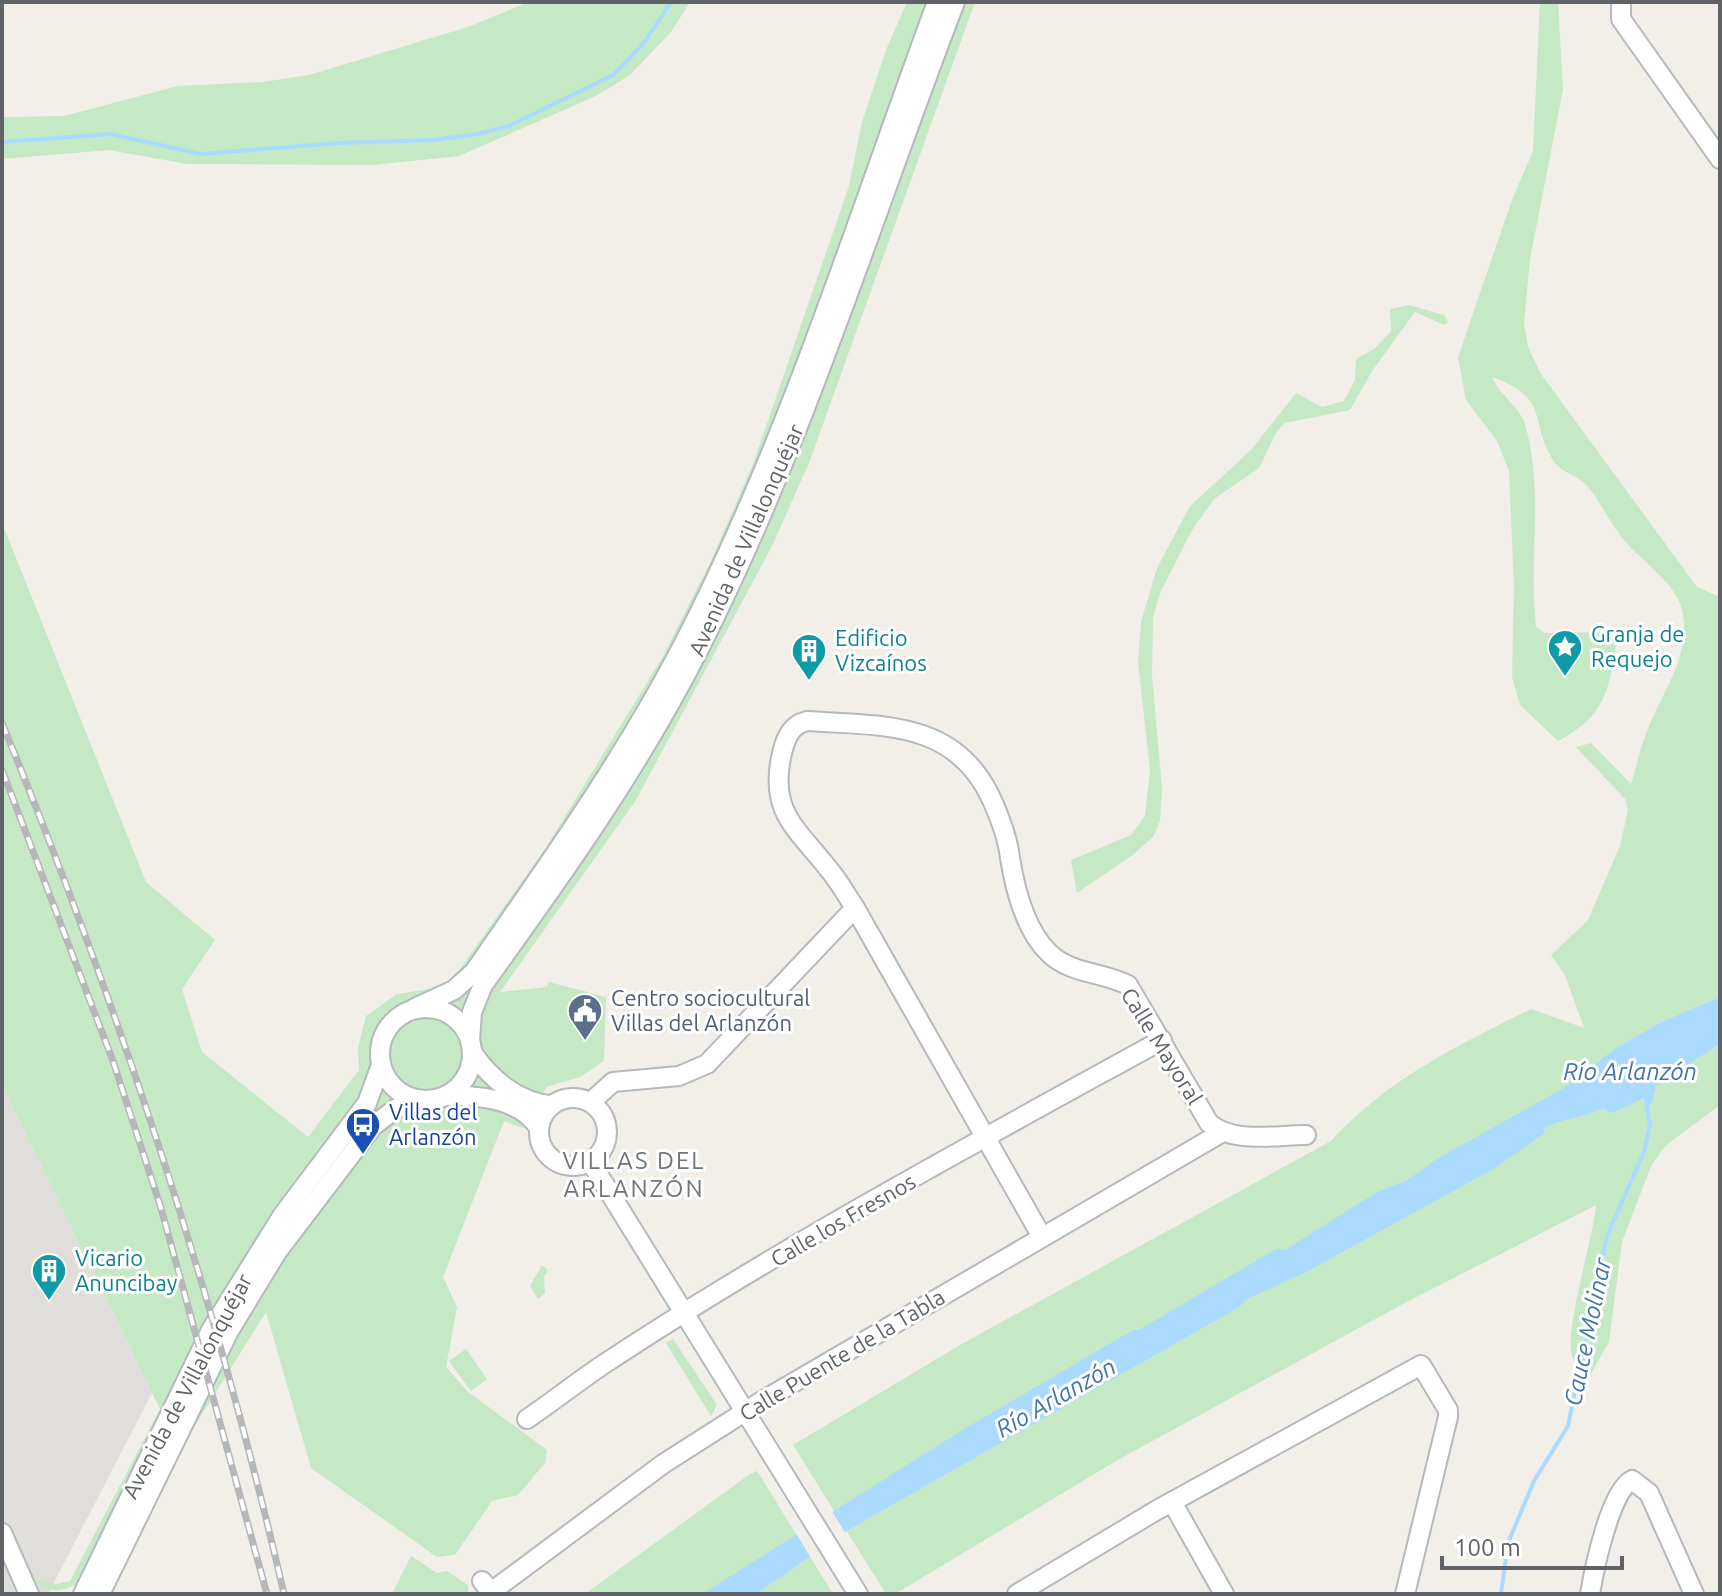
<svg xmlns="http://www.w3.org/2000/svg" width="1722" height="1596" font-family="Ubuntu,sans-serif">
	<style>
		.industrial { fill: #e0deda }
		.green { fill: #c5e8c5 }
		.water { fill: #aadaff }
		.pier { fill: #f1efe8 }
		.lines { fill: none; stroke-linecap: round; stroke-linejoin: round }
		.stream { stroke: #aadaff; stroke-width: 4 }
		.minor-casing { stroke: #b5b8bc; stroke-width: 22 }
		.minor { stroke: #fff; stroke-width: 18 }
		.rail-casing { stroke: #b6b7b8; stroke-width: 7 }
		.rail { stroke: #fff; stroke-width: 4; stroke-dasharray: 12; stroke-linecap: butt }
		.labels { text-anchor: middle; stroke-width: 6; stroke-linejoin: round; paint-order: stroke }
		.street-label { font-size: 22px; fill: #5f6368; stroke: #fff }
		.culture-label { font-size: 22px; fill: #0d838f; stroke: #fff; text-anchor: start }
		.service-label { font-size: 22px; fill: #4e5e75; stroke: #fff; text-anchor: start }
		.transit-label { font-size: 22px; fill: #164399; stroke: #fff; text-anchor: start }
		.water-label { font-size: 24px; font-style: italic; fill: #4174aa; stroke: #fff }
		.neighbourhood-label { font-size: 24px; letter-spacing: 2px; fill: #70757a; stroke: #fff }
	</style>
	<rect width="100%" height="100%" fill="#f1efe8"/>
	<path class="industrial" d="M 2,1085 L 152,1393 L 48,1594 L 2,1594 Z"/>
	<g class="green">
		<path d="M 529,2 L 690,2 L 671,32 L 630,75 L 596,96 L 459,156 L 373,165 L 187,164 L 109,150 L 2,159 L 2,117 L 64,116 L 178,86 L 263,82 L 309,75 L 468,27 Z"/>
		<path d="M 907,2 L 975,2 L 809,463 L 772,546 L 636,800 L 500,992 L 547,987 L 549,982 L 606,997 L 604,1061 L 580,1077 L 546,1087 L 526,1129 L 504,1121 L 443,1277 L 457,1307 L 446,1367 L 468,1392 L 547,1450 L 545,1463 L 518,1495 L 492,1501 L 455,1555 L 437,1557 L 311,1468 L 266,1312 L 179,1451 L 160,1412 L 77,1584 C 60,1593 46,1593 33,1579 L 57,1584 L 70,1581 L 160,1409 L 2,1085 L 2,523 L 146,882 L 215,940 L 182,989 L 202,1052 L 308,1137 L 359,1070 L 358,1048 L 366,1016 L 397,994 L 442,987 L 460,969 L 547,846 L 662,658 L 711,561 L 753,464 L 849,186 L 862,122 L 886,50 Z"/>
		<path d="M 1540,2 L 1558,2 L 1563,90 L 1530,259 L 1524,323 L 1528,347 L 1541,374 L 1697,587 L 1720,597 L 1720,997 L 1661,1022 L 1616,1048 L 1625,1105 L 1645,1098 L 1646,1104 L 1652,1102 L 1655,1085 L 1720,1044 L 1720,1105 L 1665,1146 L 1651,1166 L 1622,1242 L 1609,1342 L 1589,1377 C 1584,1371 1576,1364 1573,1358 C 1562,1337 1594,1236 1596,1205 L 1399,1306 L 1116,1461 L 895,1594 L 886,1594 L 793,1445 L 960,1345 L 1331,1141 C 1386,1080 1458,1045 1531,1009 L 1584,1028 L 1565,975 L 1551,955 L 1588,920 L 1620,846 L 1628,810 L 1625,799 L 1576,747 L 1591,743 L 1631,784 C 1637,765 1641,744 1649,726 C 1664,690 1692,652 1682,610 C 1675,581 1642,562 1624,540 C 1611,524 1602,506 1590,489 C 1580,475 1561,474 1553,460 C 1528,420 1552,399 1492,377 C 1498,392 1520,410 1524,421 C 1545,489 1528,558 1536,626 L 1544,633 L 1612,632 L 1617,638 C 1610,686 1607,716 1558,741 L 1520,705 L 1512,677 L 1514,586 L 1509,471 L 1497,441 L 1466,400 L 1458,357 L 1512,200 L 1533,151 Z"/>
		<path d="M 1409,305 L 1444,315 L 1448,322 L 1444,325 L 1415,312 L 1372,371 L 1350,410 L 1285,423 L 1276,433 L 1259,468 L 1214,499 L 1192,530 L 1160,593 L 1153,618 L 1152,675 L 1162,789 L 1160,821 L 1153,837 L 1134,854 L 1077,893 L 1071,860 L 1131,835 L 1145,816 L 1150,770 L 1138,662 L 1141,622 L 1157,568 L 1190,506 L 1251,450 L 1296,393 L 1322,407 L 1344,401 L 1355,380 L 1356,359 L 1374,349 L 1391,331 L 1390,309 Z"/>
		<path d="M 542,1265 L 548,1270 L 544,1277 L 545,1293 L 538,1299 L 530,1286 Z"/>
		<path d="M 673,1339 L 717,1405 L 711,1416 L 666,1343 Z"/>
		<path d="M 466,1349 L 487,1379 L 471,1391 L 449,1361 Z"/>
		<path d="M 757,1471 L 833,1594 L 585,1594 L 750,1474 Z"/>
		<path d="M 411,1556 L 437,1573 L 447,1571 L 468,1585 L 469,1594 L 392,1594 Z"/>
	</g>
	<path class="water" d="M 1720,997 L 1720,1044 L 1656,1085 L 1652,1103 L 1646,1105 L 1644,1098 L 1612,1113 L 1603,1108 C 1584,1118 1560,1118 1543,1129 L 1545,1133 L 1493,1169 L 1306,1272 L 1249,1298 L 1239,1307 L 848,1530 L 756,1594 L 702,1594 L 961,1431 L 1133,1330 L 1139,1330 L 1276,1249 L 1285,1250 L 1379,1191 L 1406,1181 L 1437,1159 L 1564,1088 L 1616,1048 L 1661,1022 Z"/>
	<path class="pier" d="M 830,1508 L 847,1536 L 811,1558 L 794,1530 Z"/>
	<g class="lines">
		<g class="stream">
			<path d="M 2,142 L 110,134 L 201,154 L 338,143 L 434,140 L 477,134 L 509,126 L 613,75 L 643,44 L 671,2"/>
			<path d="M 1501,1594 L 1508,1543 L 1534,1481 L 1568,1426 L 1607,1236 L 1644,1152 L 1650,1125 L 1646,1101"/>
		</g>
		<defs>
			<g id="minor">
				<path d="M 1621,2 L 1621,19 L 1720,159"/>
				<path d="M 855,908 L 1042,1237"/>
				<circle cx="426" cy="1054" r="46"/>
				<path d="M 415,1008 L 454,990 L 474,972 C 547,866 622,762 682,647 C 788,443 857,218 937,2"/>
				<path d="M 470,1041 L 472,1012 L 483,985 C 561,877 639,768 699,649 C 804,442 872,218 955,2"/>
				<path d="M 472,1052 C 490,1078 519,1104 552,1105"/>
				<path d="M 445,1096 C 476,1095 520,1098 539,1128"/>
				<circle cx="573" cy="1132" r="34"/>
				<path d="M 591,1102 L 613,1082 L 679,1076 L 707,1064 L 855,908 C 847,896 840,883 831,872 C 798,829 768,813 782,753 C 786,737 791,725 807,721 C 882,726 956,720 992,800 C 1000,818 1008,838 1010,858 C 1015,889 1025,930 1049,953 C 1070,974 1103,972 1128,985 L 1209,1123 C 1233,1144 1275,1135 1306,1135"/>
				<path d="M 590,1161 L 858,1594"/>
				<path d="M 527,1419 C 552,1402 576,1383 601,1366 C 781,1247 973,1144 1162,1040"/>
				<path d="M 1172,1502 L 1224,1594"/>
				<path d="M 2,1533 L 29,1594"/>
				<path d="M 482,1581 L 491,1592 L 663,1464 L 757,1404 L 1221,1133"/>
				<path d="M 83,1594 L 211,1330 L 282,1216 L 367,1103 L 381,1065"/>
				<path d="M 100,1594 L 229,1331 L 277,1252 L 372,1127 L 395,1109 L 420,1100"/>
				<path d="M 1017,1594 L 1157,1510 L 1421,1365 L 1448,1410 L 1448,1417 L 1405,1594"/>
				<path d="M 1590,1594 C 1594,1570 1610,1491 1632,1480 L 1649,1493 L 1694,1594"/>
			</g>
		</defs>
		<use href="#minor" class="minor-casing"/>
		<use href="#minor" class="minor"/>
		<defs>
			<g id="rail">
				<path d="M 2,723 C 118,1005 216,1297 284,1594"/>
				<path d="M 2,770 L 113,1061 L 161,1208 L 267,1594"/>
			</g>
		</defs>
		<use href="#rail" class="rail-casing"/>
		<use href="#rail" class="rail"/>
	</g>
	<defs>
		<symbol id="sight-pin" viewBox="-11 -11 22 30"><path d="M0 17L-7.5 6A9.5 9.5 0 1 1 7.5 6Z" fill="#0f9aa8" stroke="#fff"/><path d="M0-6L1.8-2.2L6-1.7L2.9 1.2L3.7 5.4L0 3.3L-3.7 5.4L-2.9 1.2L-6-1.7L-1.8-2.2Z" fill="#fff"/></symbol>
		<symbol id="building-pin" viewBox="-11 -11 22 30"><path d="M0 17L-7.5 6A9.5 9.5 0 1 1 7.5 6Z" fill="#0f9aa8" stroke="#fff"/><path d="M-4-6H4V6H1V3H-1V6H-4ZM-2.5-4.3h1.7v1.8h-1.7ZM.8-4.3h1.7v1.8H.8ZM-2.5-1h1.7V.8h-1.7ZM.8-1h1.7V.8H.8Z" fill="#fff"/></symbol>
		<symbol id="civic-pin" viewBox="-11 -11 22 30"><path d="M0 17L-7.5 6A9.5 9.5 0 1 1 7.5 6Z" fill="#5c6f8a" stroke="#fff"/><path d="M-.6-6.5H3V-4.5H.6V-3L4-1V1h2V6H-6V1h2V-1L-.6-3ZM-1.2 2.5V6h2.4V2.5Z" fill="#fff"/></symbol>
		<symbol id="bus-pin" viewBox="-11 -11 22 30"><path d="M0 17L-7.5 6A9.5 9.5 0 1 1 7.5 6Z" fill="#1a4fb4" stroke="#fff"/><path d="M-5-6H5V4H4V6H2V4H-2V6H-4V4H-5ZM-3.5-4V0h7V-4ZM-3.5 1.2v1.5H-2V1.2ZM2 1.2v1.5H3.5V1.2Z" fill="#fff"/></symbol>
	</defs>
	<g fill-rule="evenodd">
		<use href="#sight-pin" x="1545" y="627" width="40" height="54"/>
		<use href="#building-pin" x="789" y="631" width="40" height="54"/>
		<use href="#civic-pin" x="565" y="991" width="40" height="54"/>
		<use href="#bus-pin" x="343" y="1105" width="40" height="54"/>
		<use href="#building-pin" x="29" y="1251" width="40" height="54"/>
	</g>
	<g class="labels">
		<g class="street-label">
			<text transform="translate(746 540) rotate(-66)" y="8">Avenida de Villalonquéjar</text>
			<text transform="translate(1162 1046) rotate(58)" y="8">Calle Mayoral</text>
			<text transform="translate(843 1220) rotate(-30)" y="8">Calle los Fresnos</text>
			<text transform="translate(842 1355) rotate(-31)" y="8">Calle Puente de la Tabla</text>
			<text transform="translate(187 1386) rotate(-62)" y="8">Avenida de Villalonquéjar</text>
		</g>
		<g class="culture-label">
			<text x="1591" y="642">Granja de<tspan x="1591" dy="25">Requejo</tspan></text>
			<text x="835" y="646">Edificio<tspan x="835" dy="25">Vizcaínos</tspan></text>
			<text x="75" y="1266">Vicario<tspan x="75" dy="25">Anuncibay</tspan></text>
		</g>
		<g class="service-label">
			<text x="611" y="1006">Centro sociocultural<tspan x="611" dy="25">Villas del Arlanzón</tspan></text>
		</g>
		<g class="transit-label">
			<text x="389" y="1120">Villas del<tspan x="389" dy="25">Arlanzón</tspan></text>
		</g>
		<g class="water-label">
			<text x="1630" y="1080">Río Arlanzón</text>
			<text transform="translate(1588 1332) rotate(-78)" y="8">Cauce Molinar</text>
			<text transform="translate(1056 1398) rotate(-30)" y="8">Río Arlanzón</text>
		</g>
		<g class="neighbourhood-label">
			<text x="634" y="1169">VILLAS DEL<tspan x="634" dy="28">ARLANZÓN</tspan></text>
		</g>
	</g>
	<rect width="1722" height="1596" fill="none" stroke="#5f6368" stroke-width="8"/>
	<path d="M1442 1556v12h180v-12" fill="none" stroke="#5f6368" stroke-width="4"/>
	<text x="1454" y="1556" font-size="24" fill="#5f6368" stroke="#ffffff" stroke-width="6" paint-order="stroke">100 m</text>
</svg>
